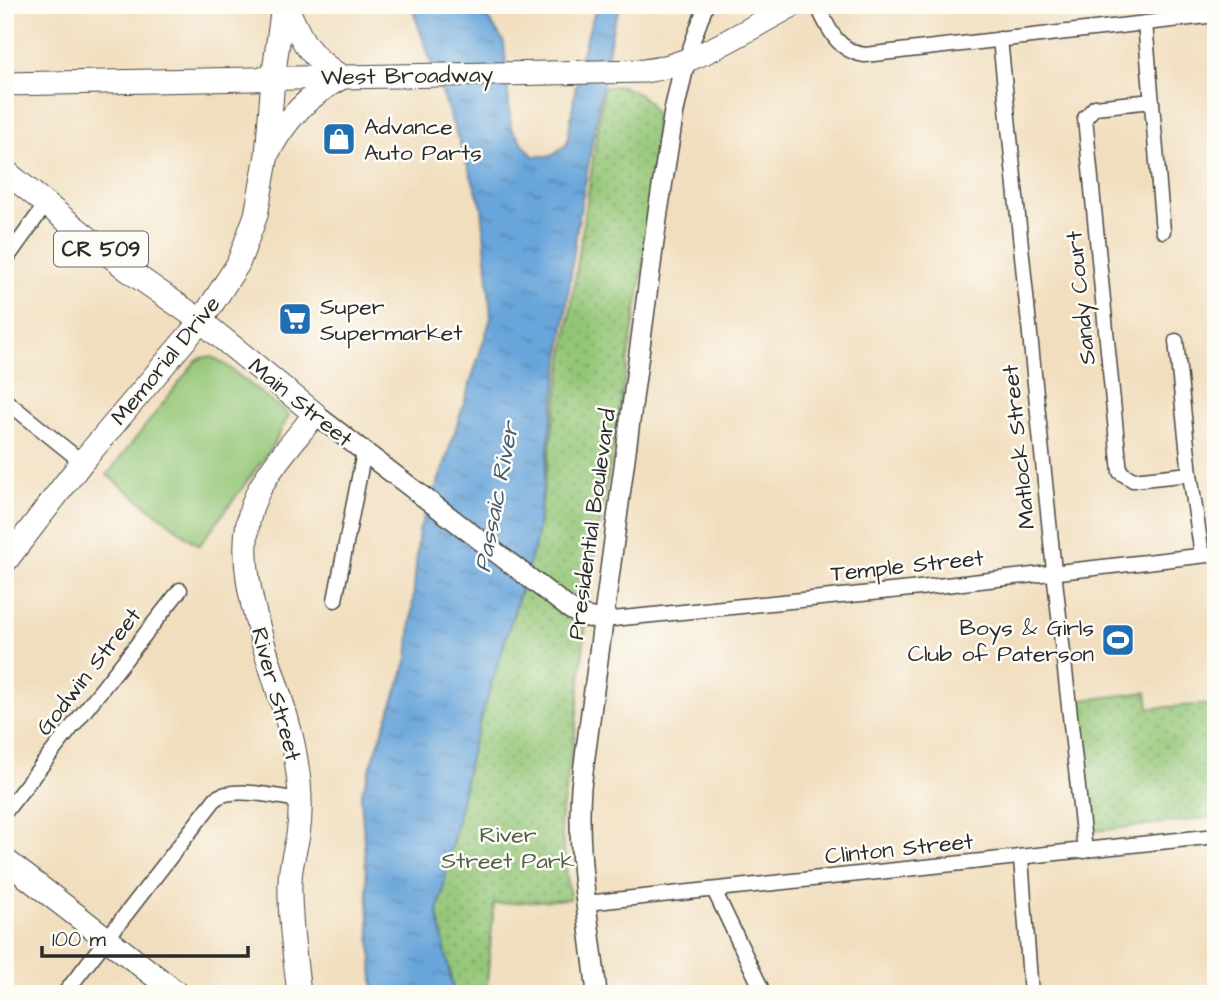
<svg xmlns="http://www.w3.org/2000/svg" width="1221" height="999" font-family="'Architects Daughter',sans-serif">
	<style>
		.green { fill: #94c677; stroke: #607851; stroke-width: 2 }
		.park { fill: url(#park-dots); stroke: #607851; stroke-width: 2 }
		.water { fill: url(#water-ripples); stroke: #4a6882; stroke-width: 2 }
		.lines { fill: none; stroke-linecap: round; stroke-linejoin: round }
		.street-casing { stroke: #494641; stroke-width: 17 }
		.secondary-casing { stroke: #494641; stroke-width: 22 }
		.primary-casing { stroke: #494641; stroke-width: 25 }
		.street { stroke: #fff; stroke-width: 14 }
		.secondary { stroke: #fff; stroke-width: 19 }
		.primary { stroke: #fff; stroke-width: 23 }
		.labels { text-anchor: middle; stroke-width: 5; stroke-linejoin: round; paint-order: stroke }
		.shield { fill: #fdfcf7; stroke: #6a6a68; stroke-width: 2 }
		.shield-label { font-size: 21px; font-weight: bold; fill: #2b2b2b }
		.street-label { font-size: 23px; fill: #2b2b2b; stroke: #fdfcf7 }
		.poi-label { font-size: 23px; fill: #2b2b2b; stroke: #fdfcf7; text-anchor: start }
		.park-label { font-size: 23px; fill: #506146; stroke: #fdfcf7 }
		.water-label { font-size: 24px; font-style: italic; fill: #435c71; stroke: #fdfcf7 }
	</style>
	<defs>
		<pattern id="park-dots" width="8" height="8" patternUnits="userSpaceOnUse" patternTransform="scale(1.75)"><rect width="8" height="8" fill="#94c677"/><path d="M2 2h.1M6 6h.1" fill="none" stroke="#79a162" stroke-width="1.8" stroke-linecap="round"/></pattern>
		<pattern id="water-ripples" width="26" height="14" patternUnits="userSpaceOnUse" patternTransform="scale(1.75)"><rect width="26" height="14" fill="#68a5da"/><path d="M2 4q2-2 4 0t4 0M15 11q2-2 4 0t4 0" fill="none" stroke="#5687b1"/></pattern>
	</defs>
	<rect width="100%" height="100%" fill="#fdfcf7"/>
	<filter id="ink" filterUnits="userSpaceOnUse"><feTurbulence type="fractalNoise" baseFrequency=".0143" numOctaves="2"/><feDisplacementMap in="SourceGraphic" scale="14" xChannelSelector="R" yChannelSelector="G"/><feConvolveMatrix kernelMatrix="1 2 1 2 8 2 1 2 1" color-interpolation-filters="sRGB"/></filter>
	<filter id="wash" filterUnits="userSpaceOnUse"><feTurbulence type="fractalNoise" baseFrequency=".00686" numOctaves="4" result="noise"/><feDisplacementMap in="SourceGraphic" scale="28" xChannelSelector="R" yChannelSelector="G"/><feGaussianBlur stdDeviation="1.57" result="paint"/><feColorMatrix in="noise" values="0 0 0 0 0 0 0 0 0 0 0 0 0 0 0 0 0 1.4 0 .05"/><feComposite in="paint" operator="in"/></filter>
	<g filter="url(#wash)">
		<rect width="100%" height="100%" fill="#f1debe"/>
		<path class="green" d="M 204,357 L 212,357 L 222,362 L 289,415 L 271,449 L 199,546 L 107,475 L 196,361 Z"/>
		<g class="park">
			<path d="M 622,86 C 642,95 650,98 657,120 L 647,246 L 589,589 L 575,734 L 560,822 L 570,899 L 494,904 L 486,994 L 454,994 L 438,914 L 472,747 L 536,541 L 604,87 Z"/>
			<path d="M 1147,692 L 1149,708 L 1216,704 L 1216,817 L 1087,832 L 1074,701 Z"/>
		</g>
		<path class="water" d="M 411,5 L 479,5 L 504,42 L 511,128 L 533,156 L 551,156 L 567,144 L 580,59 L 597,5 L 621,5 L 613,25 L 577,228 L 536,541 L 472,747 L 438,914 L 454,994 L 374,994 L 361,795 L 408,658 L 419,530 L 443,469 L 491,318 L 482,207 Z"/>
	</g>
	<g filter="url(#ink)">
		<g class="lines">
			<defs>
				<g id="street">
					<path d="M 817,5 C 828,28 837,51 865,55 L 1216,15"/>
					<path d="M 1145,23 L 1163,231"/>
					<path d="M 1000,39 L 1054,571 L 1085,851"/>
					<path d="M 685,62 L 706,5"/>
					<path d="M 1152,101 L 1095,107 L 1085,118 L 1120,472 L 1133,480 L 1190,474"/>
					<path d="M 5,261 L 46,204"/>
					<path d="M 1176,341 L 1190,474 L 1202,555"/>
					<path d="M 5,400 L 82,462"/>
					<path d="M 335,600 L 364,452"/>
					<path d="M 603,620 L 911,589 L 1216,554"/>
					<path d="M 5,812 L 180,590"/>
					<path d="M 1021,858 L 1031,994"/>
					<path d="M 714,890 L 764,994"/>
					<path d="M 586,903 L 1216,836"/>
					<path d="M 64,994 L 216,798 C 234,786 278,797 299,800"/>
				</g>
				<g id="secondary">
					<path d="M 315,414 L 570,609 L 582,616 L 603,620"/>
					<path d="M 597,994 C 590,925 576,856 581,787 L 658,212 L 674,111 L 685,62"/>
				</g>
				<g id="primary">
					<path d="M 286,5 C 301,41 309,57 342,77"/>
					<path d="M 5,84 L 644,71 C 696,65 747,29 793,5"/>
					<path d="M 270,149 C 288,117 308,96 341,78"/>
					<path d="M 5,171 L 128,270 L 201,321 L 315,414 C 296,439 272,464 258,492 C 219,570 284,679 296,760 C 300,784 302,811 298,835 C 295,851 290,866 290,882 C 289,919 295,957 299,994"/>
					<path d="M 5,562 L 82,462 L 201,321 L 238,264 L 256,215 L 267,155 L 273,79 L 283,5"/>
					<path d="M 5,860 L 178,994"/>
				</g>
			</defs>
			<use href="#street" class="street-casing"/>
			<use href="#secondary" class="secondary-casing"/>
			<use href="#primary" class="primary-casing"/>
			<use href="#street" class="street"/>
			<use href="#secondary" class="secondary"/>
			<use href="#primary" class="primary"/>
		</g>
	</g>
	<defs>
		<symbol id="shop-square" viewBox="-11 -11 22 22"><rect x="-9" y="-9" width="18" height="18" rx="4" fill="#1f6fb2" stroke="#fdfcf7"/><path d="M-5-2.5h2.3a2.7 3.5 0 0 1 5.4 0H5L5.5 6h-11ZM-1.5-2.5h3a1.5 2.3 0 0 0-3 0Z" fill="#fff"/></symbol>
		<symbol id="supermarket-square" viewBox="-11 -11 22 22"><rect x="-9" y="-9" width="18" height="18" rx="4" fill="#1f6fb2" stroke="#fdfcf7"/><path d="M-6-5.5h2.5l.6 2H6L4.5 2H-2.5L-4.4-4H-6ZM-1.5 3.2a1.3 1.3 0 1 0 .1 0ZM3 3.2a1.3 1.3 0 1 0 .1 0Z" fill="#fff"/></symbol>
		<symbol id="stadium-square" viewBox="-11 -11 22 22"><rect x="-9" y="-9" width="18" height="18" rx="4" fill="#1f6fb2" stroke="#fdfcf7"/><path d="M0-5a6.5 5 0 1 0 0 10a6.5 5 0 1 0 0-10ZM-3.5-1.8h7v3.6h-7Z" fill="#fff"/></symbol>
	</defs>
	<g fill-rule="evenodd">
		<use href="#shop-square" x="320" y="120" width="38" height="38"/>
		<use href="#supermarket-square" x="276" y="300" width="38" height="38"/>
		<use href="#stadium-square" x="1099" y="621" width="38" height="38"/>
	</g>
	<g class="labels">
		<rect class="shield" x="54" y="231.5" width="94" height="35" rx="5"/>
		<g class="shield-label">
			<text x="101" y="256">CR 509</text>
		</g>
		<g class="street-label">
			<text transform="translate(407 75) rotate(-1)" y="8">West Broadway</text>
			<text transform="translate(1080 298) rotate(-96)" y="8">Sandy Court</text>
			<text transform="translate(165 360) rotate(-51)" y="8">Memorial Drive</text>
			<text transform="translate(301 402) rotate(39)" y="8">Main Street</text>
			<text transform="translate(1018 447) rotate(-96)" y="8">Matlock Street</text>
			<text transform="translate(591 524) rotate(-82)" y="8">Presidential Boulevard</text>
			<text transform="translate(907 565) rotate(-6)" y="8">Temple Street</text>
			<text transform="translate(88 671) rotate(-52)" y="8">Godwin Street</text>
			<text transform="translate(277 694) rotate(75)" y="8">River Street</text>
			<text transform="translate(899 848) rotate(-6)" y="8">Clinton Street</text>
		</g>
		<g class="poi-label">
			<text x="364" y="134">Advance<tspan x="364" dy="26">Auto Parts</tspan></text>
			<text x="320" y="314">Super<tspan x="320" dy="26">Supermarket</tspan></text>
			<text x="1094" y="635" text-anchor="end">Boys &amp; Girls<tspan x="1094" dy="26">Club of Paterson</tspan></text>
		</g>
		<g class="park-label">
			<text x="508" y="842">River<tspan x="508" dy="26">Street Park</tspan></text>
		</g>
		<g class="water-label">
			<text transform="translate(496 497) rotate(-79)" y="8">Passaic River</text>
		</g>
	</g>
	<rect width="1221" height="999" fill="none" stroke="#fdfcf7" stroke-width="28"/>
	<path d="M42 946v10h206v-10" fill="none" stroke="#2b2b2b" stroke-width="3.5"/>
	<text x="52" y="946" font-size="21" fill="#2b2b2b" stroke="#fdfcf7" stroke-width="5" paint-order="stroke">100 m</text>
</svg>
